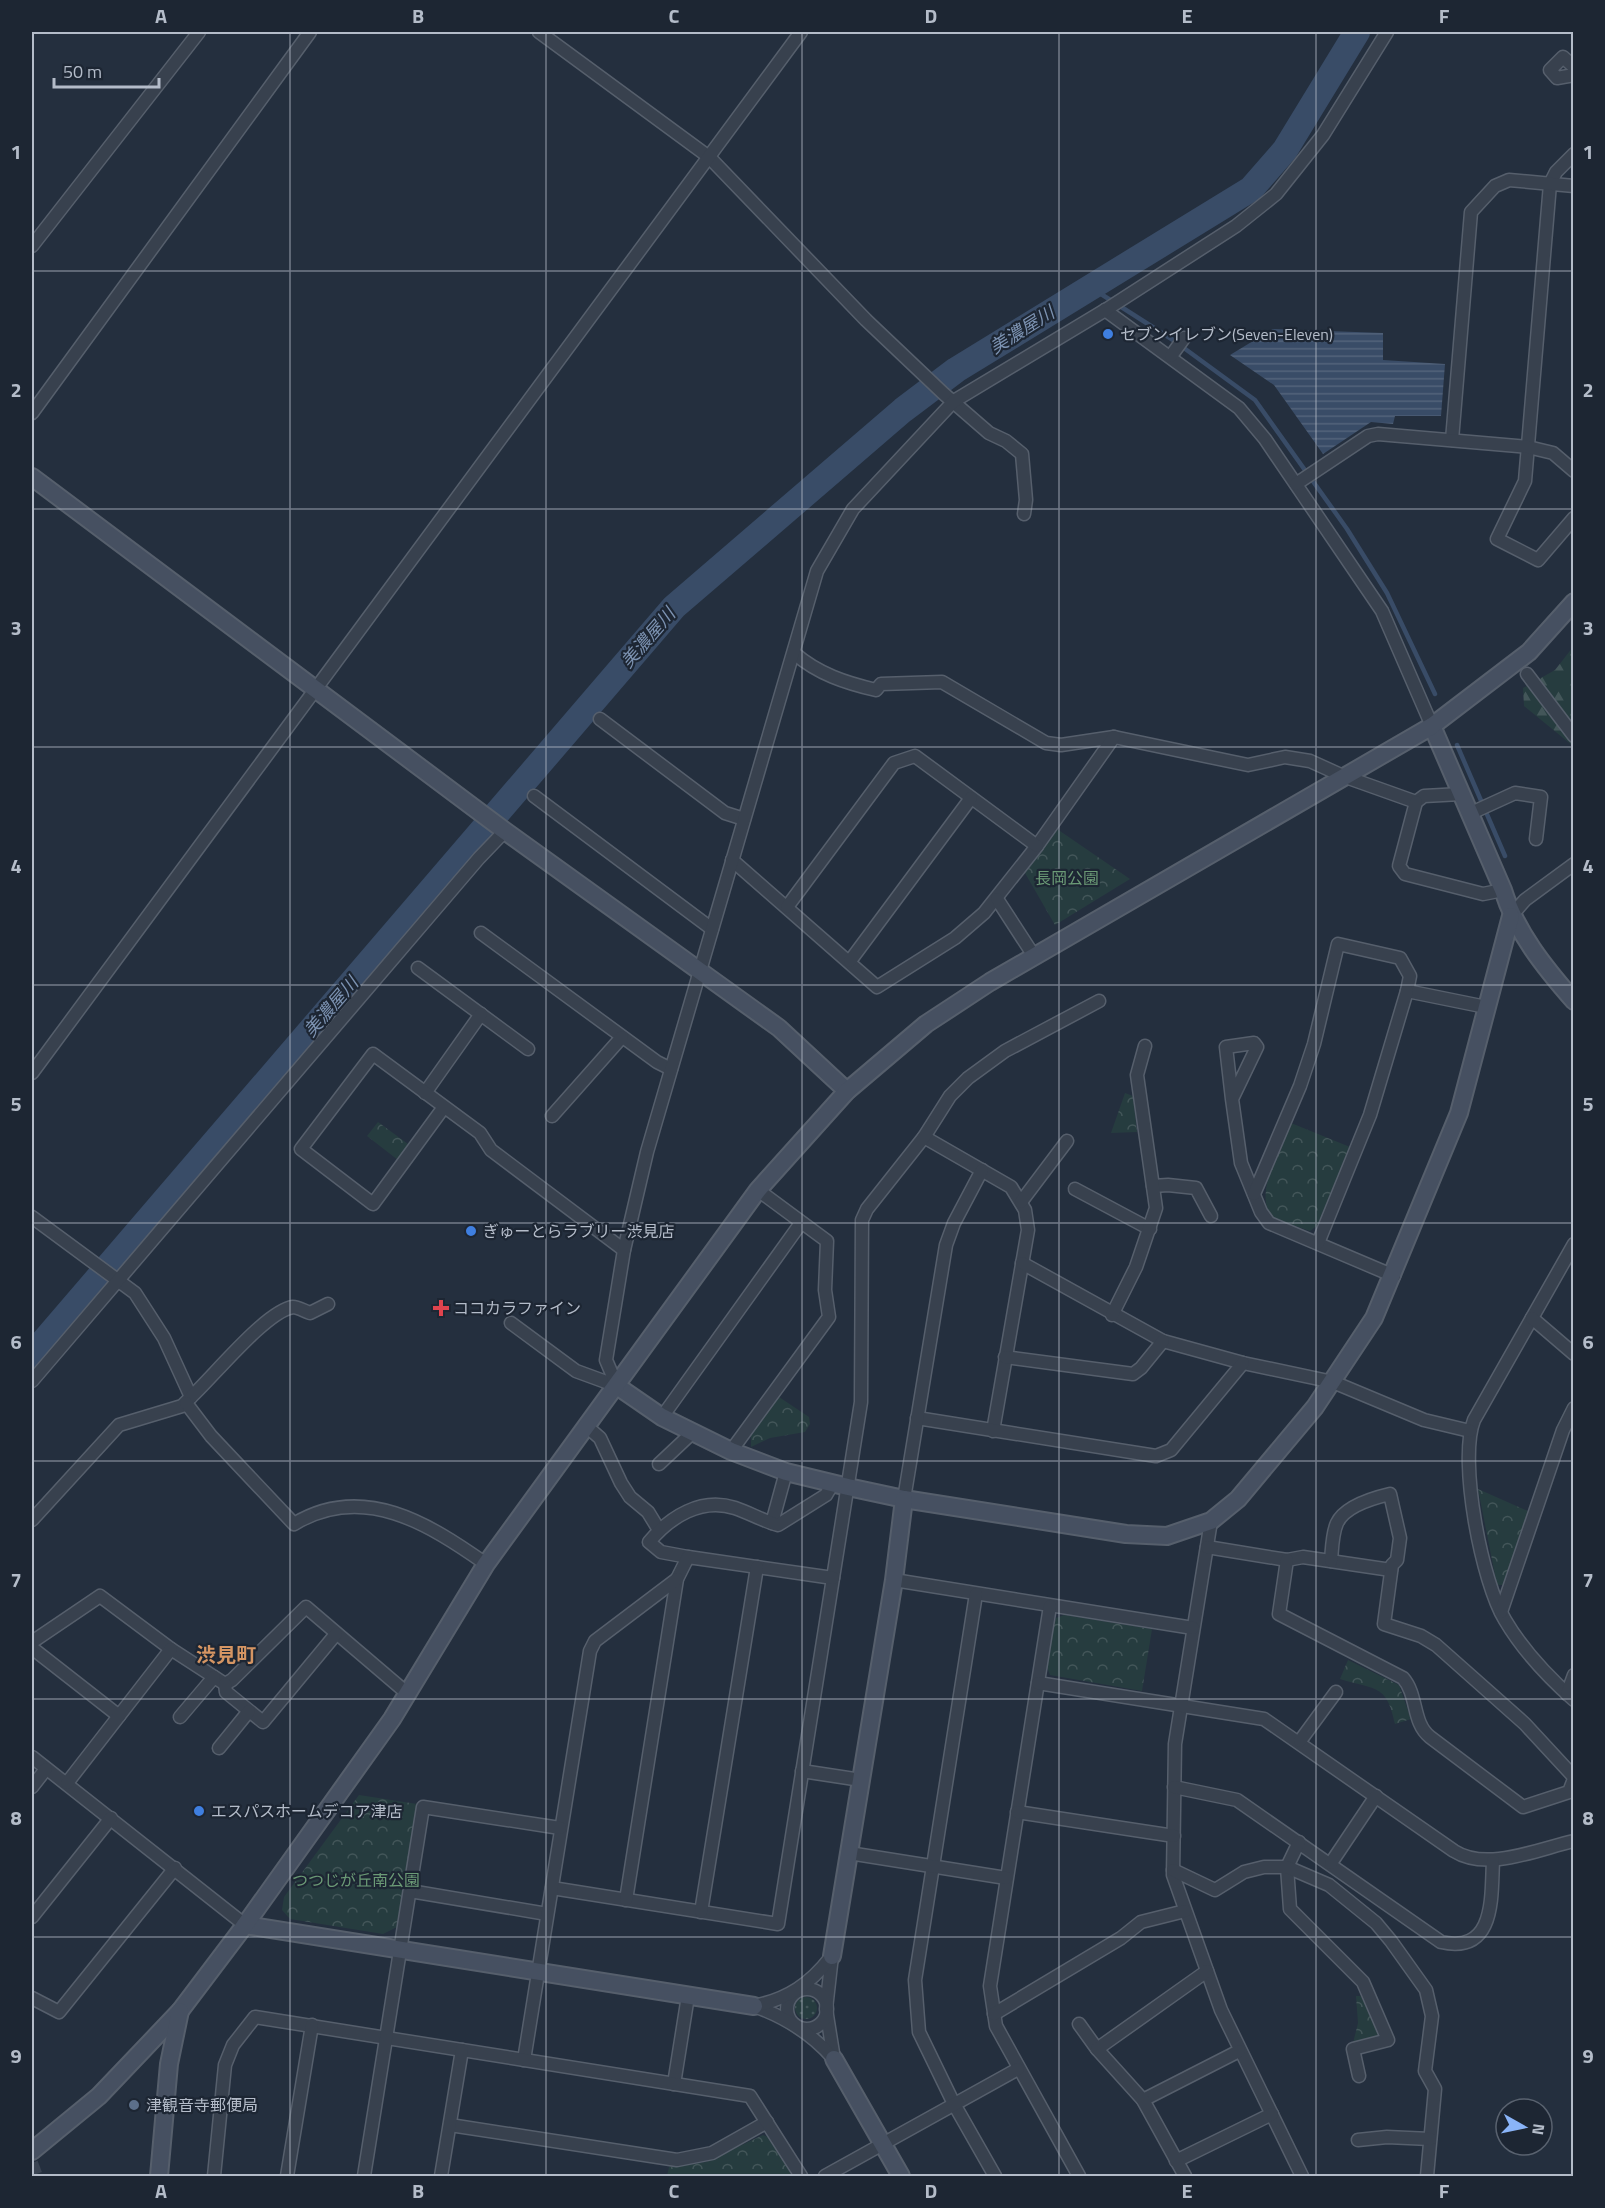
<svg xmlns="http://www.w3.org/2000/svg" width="1605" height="2208" font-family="'Titillium Web','Noto Sans JP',sans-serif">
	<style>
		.forest { fill: url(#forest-firs) }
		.park { fill: url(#park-crowns) }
		.garden { fill: url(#garden-dots) }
		.water { fill: url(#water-rules) }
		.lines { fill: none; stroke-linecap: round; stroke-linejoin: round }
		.stream { stroke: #394c67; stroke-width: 4.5 }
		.river { stroke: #394c67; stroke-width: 26 }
		.street-tunnel { stroke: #3a4453; stroke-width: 12; stroke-dasharray: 12 6; stroke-linecap: butt }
		.street-casing { stroke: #565f6c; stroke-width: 15 }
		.secondary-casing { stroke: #565f6c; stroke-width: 20 }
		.street { stroke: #38414e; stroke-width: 12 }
		.secondary { stroke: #465061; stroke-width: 16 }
		.grid { fill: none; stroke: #b4bcc9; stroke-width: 1.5; stroke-opacity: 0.55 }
		.shop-dot { fill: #3f7fe0; stroke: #1d2633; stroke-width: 2 }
		.health-dot { fill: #e0444e; stroke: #1d2633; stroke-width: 2 }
		.service-dot { fill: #5c6f8a; stroke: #1d2633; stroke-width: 2 }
		.labels { text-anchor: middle; stroke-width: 4.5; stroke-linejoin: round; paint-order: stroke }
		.poi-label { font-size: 16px; fill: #b4bcc9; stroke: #1d2633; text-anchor: start }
		.park-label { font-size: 16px; fill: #6b9a76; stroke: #1d2633 }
		.water-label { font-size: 18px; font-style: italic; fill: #7c92b1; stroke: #1d2633 }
		.quarter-label { font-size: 20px; font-weight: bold; fill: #d59563; stroke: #1d2633 }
		.neatline { fill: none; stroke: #b4bcc9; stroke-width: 2 }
		.grid-label { font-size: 20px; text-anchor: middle; font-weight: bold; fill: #b4bcc9 }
	</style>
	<defs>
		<pattern id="forest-firs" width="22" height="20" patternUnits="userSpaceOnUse" patternTransform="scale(1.5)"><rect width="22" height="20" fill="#263c3f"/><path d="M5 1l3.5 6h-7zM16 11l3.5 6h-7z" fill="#435659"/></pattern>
		<pattern id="park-crowns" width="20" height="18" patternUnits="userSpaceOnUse" patternTransform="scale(1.5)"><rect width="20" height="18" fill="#263c3f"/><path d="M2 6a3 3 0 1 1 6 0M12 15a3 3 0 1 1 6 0" fill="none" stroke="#435659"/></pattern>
		<pattern id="garden-dots" width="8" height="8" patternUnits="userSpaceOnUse" patternTransform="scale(1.5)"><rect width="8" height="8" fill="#263c3f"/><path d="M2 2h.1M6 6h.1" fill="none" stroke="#435659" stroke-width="1.8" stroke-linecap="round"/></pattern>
		<pattern id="water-rules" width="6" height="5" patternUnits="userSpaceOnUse" patternTransform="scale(1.5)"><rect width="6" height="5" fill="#394c67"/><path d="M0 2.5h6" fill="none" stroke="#53647b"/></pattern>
	</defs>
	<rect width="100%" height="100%" fill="#242f3e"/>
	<path class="forest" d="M 1573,647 L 1573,746 L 1524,706 L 1523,688 L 1555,670 Z"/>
	<g class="park">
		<path d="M 1057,829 L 1130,879 L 1055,925 L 1025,873 Z"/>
		<path d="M 1125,1093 L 1133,1096 L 1137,1132 L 1111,1133 Z"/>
		<path d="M 378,1122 L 408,1144 L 398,1160 L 367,1136 Z"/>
		<path d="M 1291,1123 L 1350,1147 L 1318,1225 L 1310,1231 L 1272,1218 C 1253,1191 1281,1150 1291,1123 Z"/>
		<path d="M 779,1397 L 809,1417 L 810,1424 L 805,1432 L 770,1438 L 751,1447 L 751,1435 Z"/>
		<path d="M 1478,1489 L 1530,1512 L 1506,1585 L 1497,1585 Z"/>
		<path d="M 1064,1615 L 1152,1629 L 1142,1691 L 1050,1675 L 1047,1667 L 1054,1623 L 1056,1618 Z"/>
		<path d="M 1348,1660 L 1399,1685 L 1411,1719 L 1395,1724 C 1387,1684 1376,1690 1340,1679 Z"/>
		<path d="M 359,1795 L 417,1804 L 397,1927 L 383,1934 L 290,1919 L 282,1910 L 284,1897 Z"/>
		<path d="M 1356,1996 L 1361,1996 L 1379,2036 L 1353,2043 L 1358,2023 Z"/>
		<path d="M 763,2135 L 770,2138 L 792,2176 L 667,2176 L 669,2167 L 706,2162 Z"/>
	</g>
	<circle class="garden" cx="806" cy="2008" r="11"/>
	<path class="water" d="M 1273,329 L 1383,333 L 1383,360 L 1445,364 L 1441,416 L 1395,416 L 1393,424 L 1371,422 L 1323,454 L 1274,385 L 1230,355 Z"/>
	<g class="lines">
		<g class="stream">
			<path d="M 1090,287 L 1173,340 L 1255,400 L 1347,529 L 1387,593 L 1435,694"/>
			<path d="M 1457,745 L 1505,856"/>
		</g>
		<path class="river" d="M 32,1355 L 674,607 L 903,410 L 956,370 L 1251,189 L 1285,150 L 1357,32"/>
		<path class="street-tunnel" d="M 32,2163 L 37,2176"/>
		<defs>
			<g id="street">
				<path d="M 539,32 L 709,157 L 866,320 L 944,394 L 989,433 L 1006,441 L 1022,454 L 1026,500 L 1024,514"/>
				<path d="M 1574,67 L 1563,57 L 1550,70 L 1557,78 L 1574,75"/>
				<path d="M 1574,154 L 1556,172 L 1550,184 L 1525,481 L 1497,539 L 1538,560 L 1574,518"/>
				<path d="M 32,246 L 199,32"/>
				<path d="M 1105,310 L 1239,408 L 1265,439 L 1382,611 L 1432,726"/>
				<path d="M 1171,356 L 1184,338"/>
				<path d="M 32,413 L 310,32"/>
				<path d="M 1452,440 L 1471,212 L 1495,186 L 1509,180 L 1574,186"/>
				<path d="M 1296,484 L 1368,436 L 1378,434 L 1528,447 L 1553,453 L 1574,471"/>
				<path d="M 794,653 C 818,674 846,683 876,690 L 881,684 L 942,682 L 1046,743 L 1061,745 L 1114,737 L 1248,765 L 1285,757 L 1310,761 L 1343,776 L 1416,802 L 1424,796 L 1461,794"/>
				<path d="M 1527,674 L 1574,736"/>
				<path d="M 600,719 L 725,813 L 744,819"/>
				<path d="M 534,796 L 712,929"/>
				<path d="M 1416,802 L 1399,866 L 1405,874 L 1483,894 L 1503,890"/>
				<path d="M 1469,814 L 1515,793 L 1541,797 L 1536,839"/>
				<path d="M 732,860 L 877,987 L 955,938 L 984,913 L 1037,846 L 1114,737"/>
				<path d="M 997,899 L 1034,956"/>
				<path d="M 787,907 L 894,763 L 915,756 L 1037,846"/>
				<path d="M 1511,916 L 1525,900 L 1574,864"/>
				<path d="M 481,933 L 657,1062 L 671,1069"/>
				<path d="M 850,961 L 971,798"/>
				<path d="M 418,968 L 528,1049"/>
				<path d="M 32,1073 L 801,32"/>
				<path d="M 425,1093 L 481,1014"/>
				<path d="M 1232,1099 L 1226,1047 L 1254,1043 L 1257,1047 L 1232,1099 L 1241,1163 L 1261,1212 L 1269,1223 L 1394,1276"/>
				<path d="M 444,1107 L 373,1204 L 301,1149 L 373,1054 L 480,1133 L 491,1150 L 624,1250"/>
				<path d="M 552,1116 L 622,1037"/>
				<path d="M 924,1137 L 1011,1187 L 1025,1210 L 1028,1230 L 993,1431"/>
				<path d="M 1153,1186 L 1168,1185 L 1196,1188 L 1211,1216"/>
				<path d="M 1075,1189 L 1150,1229"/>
				<path d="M 1254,1194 L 1300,1086 L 1314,1044 L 1338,944 L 1400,958 L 1410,976 L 1407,991 L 1486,1007"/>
				<path d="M 1021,1202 L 1067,1141"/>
				<path d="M 32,1217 L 135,1293 L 164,1338 L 191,1397 L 182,1406 L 119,1425 L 32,1520"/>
				<path d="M 1318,1243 L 1370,1115 L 1407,991"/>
				<path d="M 1574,1244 L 1474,1420 C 1458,1460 1482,1583 1505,1620 C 1522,1649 1548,1677 1574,1700"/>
				<path d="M 1022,1263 L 1163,1341 L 1243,1363 L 1333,1382 L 1424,1420 L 1470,1431"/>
				<path d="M 1112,1315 L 1136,1267 L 1156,1208 L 1137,1075 L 1145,1046"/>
				<path d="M 1532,1318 L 1574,1354"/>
				<path d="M 511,1323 L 576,1371 L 617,1386"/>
				<path d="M 1005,1357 L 1133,1374 L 1141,1368 L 1163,1341"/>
				<path d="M 32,1381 L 479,858 L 505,831"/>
				<path d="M 617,1386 L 606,1360 L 624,1250 L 647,1152 L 817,571 L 853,509 L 954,401 L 1107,309 L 1236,226 L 1276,194 L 1323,135 L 1387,32"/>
				<path d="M 191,1397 C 213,1377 266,1311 293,1307 C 298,1307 304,1311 310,1313 L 328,1304"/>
				<path d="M 186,1403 L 211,1436 L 294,1524 C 363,1482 429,1524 486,1564"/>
				<path d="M 662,1417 L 801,1223"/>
				<path d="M 917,1418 L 1156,1456 L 1171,1450 L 1243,1363"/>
				<path d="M 585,1425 L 600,1438 L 621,1483 L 630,1497 L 648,1512 L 659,1530"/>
				<path d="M 731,1451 L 829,1317 L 825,1290 L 827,1241 L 758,1190"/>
				<path d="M 659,1464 L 692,1433"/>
				<path d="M 904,1499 L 946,1245 L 954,1223 L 982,1170"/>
				<path d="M 1211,1521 L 1175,1744 L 1173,1875 L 1221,2010 L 1302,2176"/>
				<path d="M 772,1523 L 786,1472"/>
				<path d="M 1207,1547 L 1287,1560 L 1303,1557 L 1391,1570"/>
				<path d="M 688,1557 L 661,1552 L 649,1542 C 670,1517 701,1497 735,1508 C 750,1513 763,1521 778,1525 L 826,1495 L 833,1483"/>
				<path d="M 1287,1560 L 1279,1614 L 1403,1678 C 1418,1695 1412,1723 1430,1737 L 1523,1807 L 1569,1792 L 1574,1779"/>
				<path d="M 1331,1561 C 1332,1550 1332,1534 1337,1523 C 1345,1506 1373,1498 1390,1494 L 1400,1538 L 1397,1560 L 1392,1565 L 1384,1624 L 1421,1636 L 1436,1645 L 1525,1724 L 1574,1777"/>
				<path d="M 894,1580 L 1193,1628"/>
				<path d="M 976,1594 L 915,1980 L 919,2032 L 954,2104 L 995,2176"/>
				<path d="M 1050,1606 L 990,1986 L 996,2026 L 1079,2176"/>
				<path d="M 1501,1612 L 1563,1430 L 1574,1408"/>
				<path d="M 32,1642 L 100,1596 L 171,1649 L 225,1684 L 232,1680 L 306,1607 L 408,1694"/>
				<path d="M 32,1648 L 119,1716"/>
				<path d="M 1038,1683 L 1264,1719 L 1454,1851 C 1487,1872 1538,1849 1574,1841"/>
				<path d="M 225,1684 L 226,1692 L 263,1722 L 336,1634"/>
				<path d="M 1567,1694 L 1574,1675"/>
				<path d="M 180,1717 L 214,1677"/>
				<path d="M 1300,1741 L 1336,1692"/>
				<path d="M 219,1748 L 249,1711"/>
				<path d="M 32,1757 L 245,1925"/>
				<path d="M 802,1771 L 861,1780"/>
				<path d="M 67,1783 L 171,1649"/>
				<path d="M 32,1787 L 46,1769"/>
				<path d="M 1174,1787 L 1237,1800 L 1441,1942 C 1496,1954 1491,1897 1493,1861"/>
				<path d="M 1017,1812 L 1174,1836"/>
				<path d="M 1299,1842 L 1287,1867 L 1290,1909 L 1363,1982 L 1388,2040 L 1353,2049 L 1359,2076"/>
				<path d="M 849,1853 L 1006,1878"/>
				<path d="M 1331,1863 L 1376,1796"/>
				<path d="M 1173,1870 L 1215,1890 L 1244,1872 L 1264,1867 L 1287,1867 L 1329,1885 L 1376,1923 L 1391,1941 L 1426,1990 L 1432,2016 L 1425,2071 L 1435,2089 L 1427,2176"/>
				<path d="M 552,1888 L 778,1924 L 861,1402 L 862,1220 L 867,1209 L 924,1137 L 950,1096 L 968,1078 L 1005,1051 L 1099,1001"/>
				<path d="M 410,1891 L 547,1914"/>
				<path d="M 626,1900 L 677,1579 L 688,1557 L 833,1578"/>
				<path d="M 701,1912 L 757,1567"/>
				<path d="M 32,1917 L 111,1818"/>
				<path d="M 832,1956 L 826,2009 L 834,2059"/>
				<circle cx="807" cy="2009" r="20"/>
				<path d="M 32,1998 L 59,2012 L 175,1868"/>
				<path d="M 754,2006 C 785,2017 812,2034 833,2058"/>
				<path d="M 754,2006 C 788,1999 810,1984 831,1957"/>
				<path d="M 994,2014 L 1121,1938 L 1141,1922 L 1185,1911"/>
				<path d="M 1079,2024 L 1097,2049"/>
				<path d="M 524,2060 L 590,1651 L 595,1641 L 677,1579"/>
				<path d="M 674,2084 L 688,1996"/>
				<path d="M 1143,2100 L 1239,2051"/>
				<path d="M 450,2125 L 677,2160 L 712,2153 L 767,2122"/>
				<path d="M 1358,2140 L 1387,2137 L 1430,2139"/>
				<path d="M 1176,2161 L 1272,2114"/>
				<path d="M 214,2176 L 225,2065 L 233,2045 L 255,2017 L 750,2096 L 801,2176"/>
				<path d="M 287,2176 L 312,2025"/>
				<path d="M 364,2176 L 423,1807 L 560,1828"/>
				<path d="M 441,2176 L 462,2050"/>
				<path d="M 825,2176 L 1018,2069"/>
				<path d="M 1185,2176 L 1143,2100 L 1097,2049 L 1207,1971"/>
			</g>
			<g id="secondary">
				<path d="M 32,477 L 505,831 L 779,1028 L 847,1091"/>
				<path d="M 1432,726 L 1503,890 C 1516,932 1545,968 1574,1001"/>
				<path d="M 617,1386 L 662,1417 L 731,1451 L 786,1472 L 848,1487 L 904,1499 L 1126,1534 L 1167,1536 L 1211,1521 L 1238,1499 L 1315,1407 L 1374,1318 L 1459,1113 L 1511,916"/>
				<path d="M 245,1925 L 754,2006"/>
				<path d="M 832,1956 L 894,1580 L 904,1499"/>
				<path d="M 834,2059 L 901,2176"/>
				<path d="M 32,2151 L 99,2096 L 180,2011 L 245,1925 L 392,1719 L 486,1564 L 758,1190 L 847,1091 L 926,1024 L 990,982 L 1432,726 L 1529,652 L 1574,602"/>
				<path d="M 159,2176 L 169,2064 L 180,2011"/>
			</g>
		</defs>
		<use href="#street" class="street-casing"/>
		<use href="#secondary" class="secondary-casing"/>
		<use href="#street" class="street"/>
		<use href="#secondary" class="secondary"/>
	</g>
	<path class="grid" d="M 290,32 L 290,2176M 546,32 L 546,2176M 802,32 L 802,2176M 1059,32 L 1059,2176M 1316,32 L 1316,2176M 32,271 L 1574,271M 32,509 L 1574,509M 32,747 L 1574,747M 32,985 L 1574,985M 32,1223 L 1574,1223M 32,1461 L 1574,1461M 32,1699 L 1574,1699M 32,1937 L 1574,1937"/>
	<g class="shop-dot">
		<circle cx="1108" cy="334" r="6"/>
		<circle cx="471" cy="1231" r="6"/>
		<circle cx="199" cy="1811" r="6"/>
	</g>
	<path class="health-dot" d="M438 1299h6v6h6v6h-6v6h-6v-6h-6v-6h6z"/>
	<circle class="service-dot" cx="134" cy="2105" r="6"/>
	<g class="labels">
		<g class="poi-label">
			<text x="1120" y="340">セブンイレブン(Seven-Eleven)</text>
			<text x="483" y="1237">ぎゅーとらラブリー渋見店</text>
			<text x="453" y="1314">ココカラファイン</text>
			<text x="211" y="1817">エスパスホームデコア津店</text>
			<text x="146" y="2111">津観音寺郵便局</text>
		</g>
		<g class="park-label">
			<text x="1067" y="884">長岡公園</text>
			<text x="356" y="1886">つつじが丘南公園</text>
		</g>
		<g class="water-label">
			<text transform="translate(1022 330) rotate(-32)" y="6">美濃屋川</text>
			<text transform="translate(648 638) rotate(-49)" y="6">美濃屋川</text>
			<text transform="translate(331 1007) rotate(-49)" y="6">美濃屋川</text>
		</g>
		<g class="quarter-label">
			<text x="226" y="1662">渋見町</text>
		</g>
	</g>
	<rect width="1605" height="2208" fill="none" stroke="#1d2633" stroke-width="66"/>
	<g transform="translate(1524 2127) rotate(99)"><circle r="28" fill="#1d2633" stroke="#59626f" stroke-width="1.5"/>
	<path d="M0-4.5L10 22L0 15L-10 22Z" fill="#8ab4f8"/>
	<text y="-9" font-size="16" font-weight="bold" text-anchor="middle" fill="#b4bcc9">N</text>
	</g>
	<path d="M54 78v9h105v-9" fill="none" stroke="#b4bcc9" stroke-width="3"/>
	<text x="63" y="78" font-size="18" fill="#b4bcc9" stroke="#1d2633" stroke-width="4.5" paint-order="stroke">50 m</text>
	<rect x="33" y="33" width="1539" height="2142" class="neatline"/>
	<g class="grid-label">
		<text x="161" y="23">A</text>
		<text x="418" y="23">B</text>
		<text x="674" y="23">C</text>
		<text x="931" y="23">D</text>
		<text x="1187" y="23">E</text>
		<text x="1444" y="23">F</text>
		<text x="16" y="159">1</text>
		<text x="1588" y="159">1</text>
		<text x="16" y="397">2</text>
		<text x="1588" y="397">2</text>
		<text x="16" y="635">3</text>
		<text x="1588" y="635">3</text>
		<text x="16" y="873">4</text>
		<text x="1588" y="873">4</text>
		<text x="16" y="1111">5</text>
		<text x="1588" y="1111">5</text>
		<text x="16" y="1349">6</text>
		<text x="1588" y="1349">6</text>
		<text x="16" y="1587">7</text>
		<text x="1588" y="1587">7</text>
		<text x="16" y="1825">8</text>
		<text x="1588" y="1825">8</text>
		<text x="16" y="2063">9</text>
		<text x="1588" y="2063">9</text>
		<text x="161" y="2198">A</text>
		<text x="418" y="2198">B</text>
		<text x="674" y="2198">C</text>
		<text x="931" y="2198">D</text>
		<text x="1187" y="2198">E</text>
		<text x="1444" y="2198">F</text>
	</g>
</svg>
